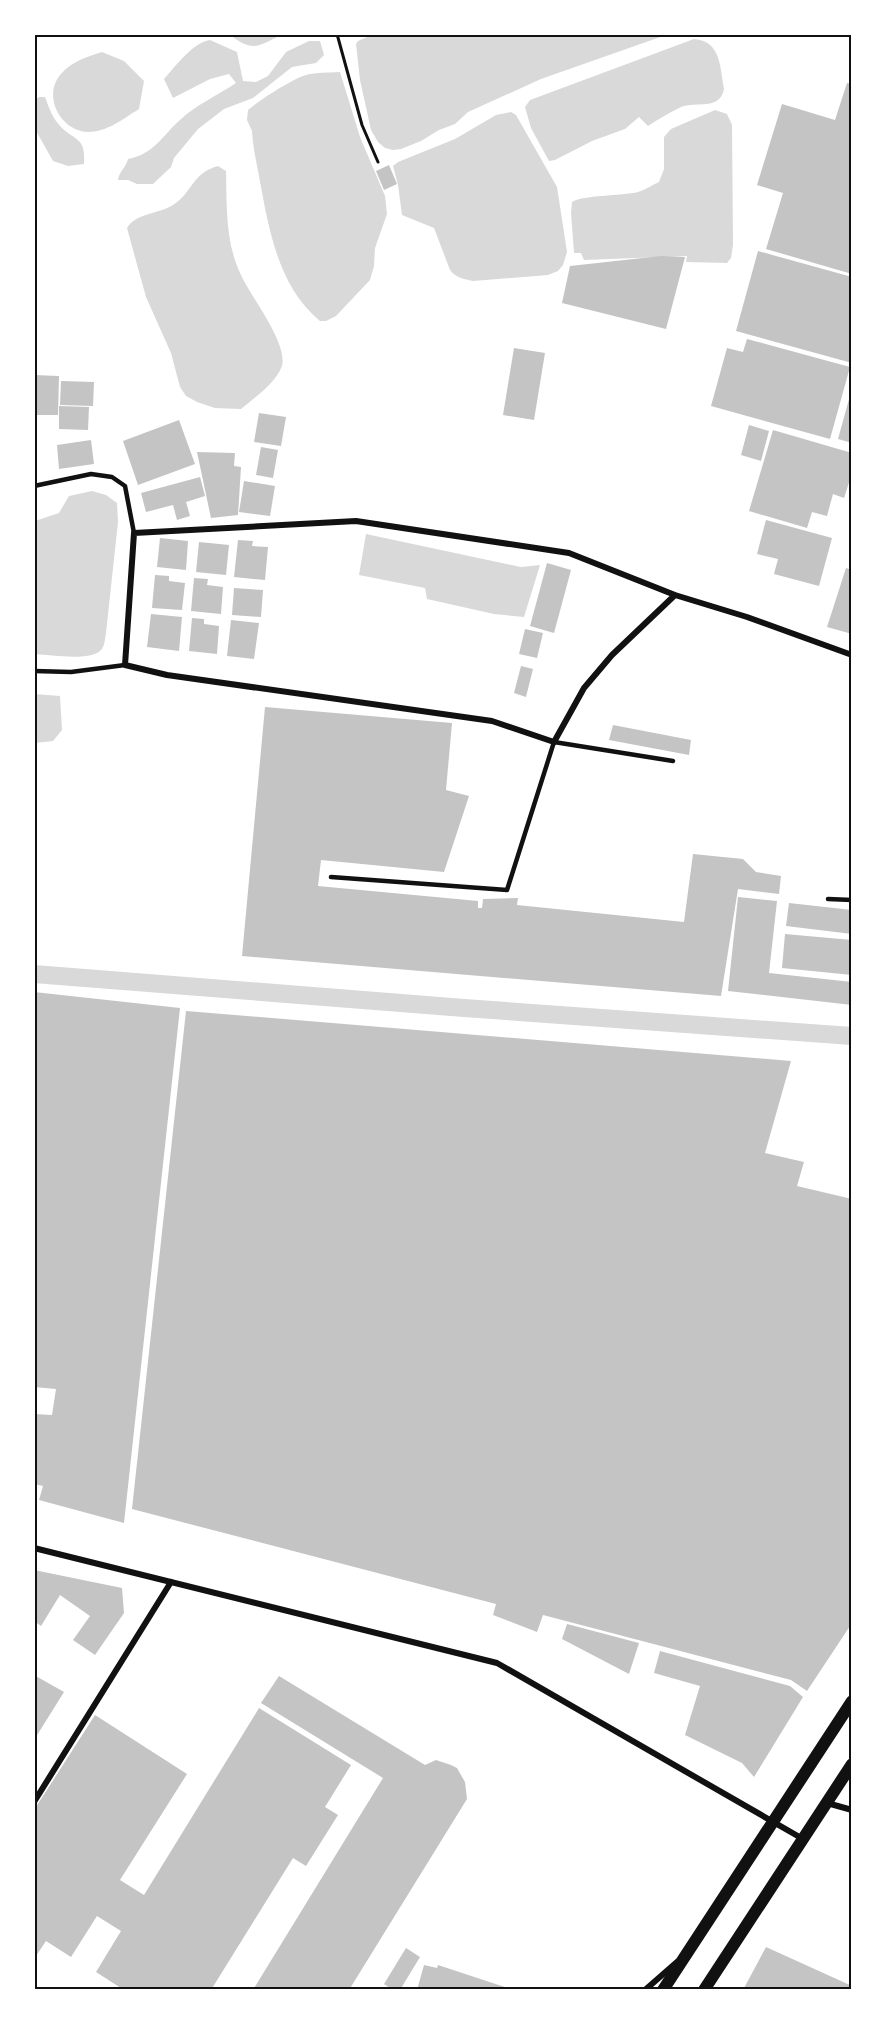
<svg xmlns="http://www.w3.org/2000/svg" width="886" height="2024" font-family="'Work Sans',sans-serif">
	<style>
		.water { fill: #d9d9d9 }
		.lines { fill: none; stroke-linecap: round; stroke-linejoin: round }
		.canal { stroke: #d9d9d9; stroke-width: 18 }
		.building { fill: #c4c4c4 }
		.path { stroke: #111; stroke-width: 3 }
		.service { stroke: #111; stroke-width: 4.5 }
		.minor { stroke: #111; stroke-width: 6 }
		.secondary { stroke: #111; stroke-width: 12 }
		.neatline { fill: none; stroke: #111; stroke-width: 2 }
	</style>
	<rect width="100%" height="100%" fill="#fff"/>
	<g class="water">
		<path d="M 374,34 L 666,34 L 666,35 L 541,79 L 468,112 L 455,124 L 439,130 L 421,141 L 401,149 L 393,150 L 385,148 L 378,142 L 371,130 L 360,80 L 356,44 L 358,41 Z"/>
		<path d="M 230,35 L 281,35 C 257,47 253,52 230,35 Z"/>
		<path d="M 694,39 C 721,41 720,67 724,89 C 720,111 696,101 681,107 C 669,113 658,119 648,126 L 639,117 L 625,129 L 592,141 L 555,160 L 549,161 L 531,128 L 525,107 L 530,100 Z"/>
		<path d="M 210,40 L 237,52 L 243,81 L 256,82 L 268,76 L 286,52 L 309,41 L 320,41 L 324,55 L 316,63 L 292,67 L 253,98 L 224,109 L 198,129 L 174,158 L 171,167 L 153,184 L 137,184 L 128,180 L 118,180 C 119,171 126,168 128,159 C 154,154 162,136 180,120 C 196,105 218,95 236,83 L 229,74 L 210,79 L 173,98 L 164,79 C 176,66 192,43 210,40 Z"/>
		<path d="M 102,52 L 124,61 L 144,81 L 139,109 C 123,119 107,132 88,132 C 60,131 42,95 61,74 C 72,61 87,57 102,52 Z"/>
		<path d="M 340,72 L 360,137 L 385,196 L 387,214 L 375,248 L 374,266 L 370,280 L 336,316 L 326,321 L 320,321 C 280,288 270,235 261,187 C 258,169 253,150 252,131 L 247,120 L 248,110 C 258,101 294,78 306,75 C 317,72 329,73 340,72 Z"/>
		<path d="M 39,97 L 45,97 C 49,108 53,119 61,127 C 75,141 86,137 84,164 L 68,166 L 53,161 L 35,129 L 35,100 Z"/>
		<path d="M 715,110 L 727,114 L 732,125 L 733,245 L 731,258 L 727,263 L 686,262 L 687,256 L 584,260 L 581,253 L 574,253 L 571,213 L 572,202 C 582,195 622,196 638,192 C 645,190 652,185 659,182 L 664,169 L 664,137 L 671,129 Z"/>
		<path d="M 511,112 L 516,115 L 557,187 L 567,252 L 563,265 L 558,271 L 548,275 L 473,281 C 464,279 456,278 450,270 L 434,228 L 402,215 L 398,185 L 393,166 L 398,162 L 455,139 L 496,115 Z"/>
		<path d="M 218,166 L 226,171 C 227,207 225,242 241,275 C 251,297 288,343 282,366 C 276,383 254,398 241,409 L 215,408 L 197,402 L 186,396 L 180,387 L 171,353 L 146,297 L 127,228 C 136,213 159,214 173,205 C 193,192 192,173 218,166 Z"/>
		<path d="M 92,491 L 106,495 L 117,503 L 118,522 L 106,633 C 105,638 105,647 100,651 C 89,661 50,655 35,654 L 35,521 L 59,513 L 69,496 Z"/>
		<path d="M 366,534 L 521,567 L 540,565 L 524,617 L 494,614 L 427,599 L 425,588 L 359,575 Z"/>
		<path d="M 34,694 L 60,696 L 62,730 L 53,741 L 35,743 Z"/>
	</g>
	<g class="lines">
		<path class="canal" d="M 34,974 L 464,1008 L 852,1036"/>
	</g>
	<g class="building">
		<path d="M 847,83 L 852,84 L 852,274 L 766,249 L 783,193 L 757,185 L 782,104 L 835,120 Z"/>
		<path d="M 389,165 L 397,184 L 384,190 L 376,171 Z"/>
		<path d="M 758,251 L 852,277 L 852,363 L 736,331 Z"/>
		<path d="M 661,256 L 685,257 L 666,329 L 562,303 L 570,266 Z"/>
		<path d="M 747,339 L 850,367 L 830,439 L 711,406 L 727,348 L 743,352 Z"/>
		<path d="M 514,348 L 545,353 L 534,420 L 503,415 Z"/>
		<path d="M 34,375 L 59,376 L 58,415 L 34,415 Z"/>
		<path d="M 61,381 L 94,382 L 93,406 L 60,405 Z"/>
		<path d="M 851,392 L 852,392 L 852,443 L 838,439 Z"/>
		<path d="M 59,406 L 89,407 L 88,430 L 59,429 Z"/>
		<path d="M 259,413 L 286,417 L 281,446 L 254,442 Z"/>
		<path d="M 179,420 L 195,464 L 138,485 L 123,441 Z"/>
		<path d="M 749,425 L 769,431 L 761,461 L 741,455 Z"/>
		<path d="M 773,430 L 852,453 L 852,473 L 844,498 L 833,494 L 827,516 L 812,512 L 807,528 L 749,511 Z"/>
		<path d="M 91,440 L 94,464 L 59,469 L 57,445 Z"/>
		<path d="M 261,447 L 278,450 L 273,478 L 256,475 Z"/>
		<path d="M 197,452 L 235,453 L 234,466 L 241,467 L 238,515 L 211,518 Z"/>
		<path d="M 200,477 L 205,496 L 186,502 L 190,516 L 177,520 L 173,505 L 146,512 L 141,493 Z"/>
		<path d="M 244,481 L 275,486 L 270,516 L 239,512 Z"/>
		<path d="M 766,520 L 832,538 L 819,586 L 774,574 L 778,559 L 757,554 Z"/>
		<path d="M 160,538 L 188,541 L 186,570 L 157,567 Z"/>
		<path d="M 238,540 L 253,541 L 252,546 L 268,547 L 265,580 L 234,577 Z"/>
		<path d="M 199,542 L 229,545 L 226,575 L 196,572 Z"/>
		<path d="M 547,563 L 571,570 L 554,633 L 530,626 Z"/>
		<path d="M 846,568 L 852,570 L 852,634 L 827,627 Z"/>
		<path d="M 155,575 L 169,576 L 169,581 L 185,583 L 182,610 L 152,608 Z"/>
		<path d="M 194,578 L 208,579 L 207,585 L 223,587 L 221,614 L 191,611 Z"/>
		<path d="M 234,588 L 263,590 L 261,617 L 232,615 Z"/>
		<path d="M 151,614 L 182,617 L 179,651 L 147,647 Z"/>
		<path d="M 192,618 L 204,619 L 204,624 L 219,626 L 217,654 L 189,651 Z"/>
		<path d="M 231,620 L 259,623 L 254,659 L 227,656 Z"/>
		<path d="M 525,629 L 543,633 L 537,658 L 519,654 Z"/>
		<path d="M 521,666 L 533,669 L 526,697 L 514,693 Z"/>
		<path d="M 265,707 L 452,723 L 446,790 L 469,796 L 444,872 L 321,860 L 318,886 L 478,901 L 478,908 L 482,908 L 483,899 L 518,898 L 517,905 L 684,922 L 693,854 L 743,859 L 756,872 L 781,876 L 779,894 L 738,889 L 721,996 L 242,956 Z"/>
		<path d="M 613,725 L 691,740 L 689,755 L 609,740 Z"/>
		<path d="M 738,897 L 777,901 L 769,973 L 852,982 L 852,1005 L 728,991 Z"/>
		<path d="M 789,903 L 852,910 L 852,934 L 786,926 Z"/>
		<path d="M 785,934 L 852,940 L 852,975 L 782,968 Z"/>
		<path d="M 34,992 L 180,1008 L 124,1523 L 39,1500 L 43,1486 L 34,1484 L 34,1414 L 52,1415 L 56,1389 L 34,1387 Z"/>
		<path d="M 186,1011 L 791,1061 L 765,1153 L 804,1162 L 797,1186 L 852,1199 L 852,1623 L 807,1691 L 791,1680 L 543,1615 L 537,1632 L 493,1615 L 496,1604 L 132,1509 Z"/>
		<path d="M 34,1570 L 122,1588 L 124,1613 L 95,1655 L 73,1640 L 90,1616 L 60,1595 L 41,1626 L 34,1621 Z"/>
		<path d="M 567,1624 L 639,1643 L 629,1674 L 562,1639 Z"/>
		<path d="M 660,1651 L 790,1686 L 803,1697 L 754,1777 L 742,1763 L 685,1735 L 700,1686 L 654,1673 Z"/>
		<path d="M 34,1675 L 64,1692 L 34,1740 Z"/>
		<path d="M 279,1676 L 425,1765 L 436,1760 L 451,1765 L 457,1768 L 465,1782 L 467,1799 L 349,1990 L 253,1990 L 383,1778 L 261,1703 Z"/>
		<path d="M 259,1708 L 351,1765 L 325,1807 L 338,1815 L 306,1866 L 293,1858 L 211,1990 L 124,1990 L 96,1972 L 121,1931 L 97,1916 L 71,1957 L 46,1941 L 34,1959 L 34,1810 L 95,1715 L 187,1774 L 120,1880 L 144,1895 Z"/>
		<path d="M 766,1947 L 852,1986 L 852,1990 L 743,1990 Z"/>
		<path d="M 406,1948 L 420,1957 L 400,1990 L 393,1990 L 384,1984 Z"/>
		<path d="M 424,1965 L 437,1968 L 438,1965 L 514,1990 L 417,1990 Z"/>
	</g>
	<g class="lines">
		<path class="path" d="M 337,34 L 362,125 L 378,162"/>
		<g class="service">
			<path d="M 34,486 L 91,474 L 112,477 L 125,486 L 134,533"/>
			<path d="M 34,671 L 71,672 L 125,665"/>
			<path d="M 331,877 L 507,890 L 554,742 L 673,761"/>
			<path d="M 828,899 L 852,900"/>
		</g>
		<g class="minor">
			<path d="M 675,595 L 569,553 L 356,521 L 134,533 L 125,665 L 167,675 L 492,721 L 554,742 L 584,688 L 612,655 L 675,595 L 747,617 L 852,655"/>
			<path d="M 34,1548 L 497,1663 L 803,1839"/>
			<path d="M 34,1802 L 171,1582"/>
			<path d="M 827,1803 L 852,1810"/>
			<path d="M 645,1990 L 677,1962"/>
		</g>
		<g class="secondary">
			<path d="M 663,1990 L 852,1701"/>
			<path d="M 704,1990 L 852,1764"/>
		</g>
	</g>
	<rect width="886" height="2024" fill="none" stroke="#ffffff" stroke-width="72"/>
	<rect x="36" y="36" width="814" height="1952" class="neatline"/>
</svg>
